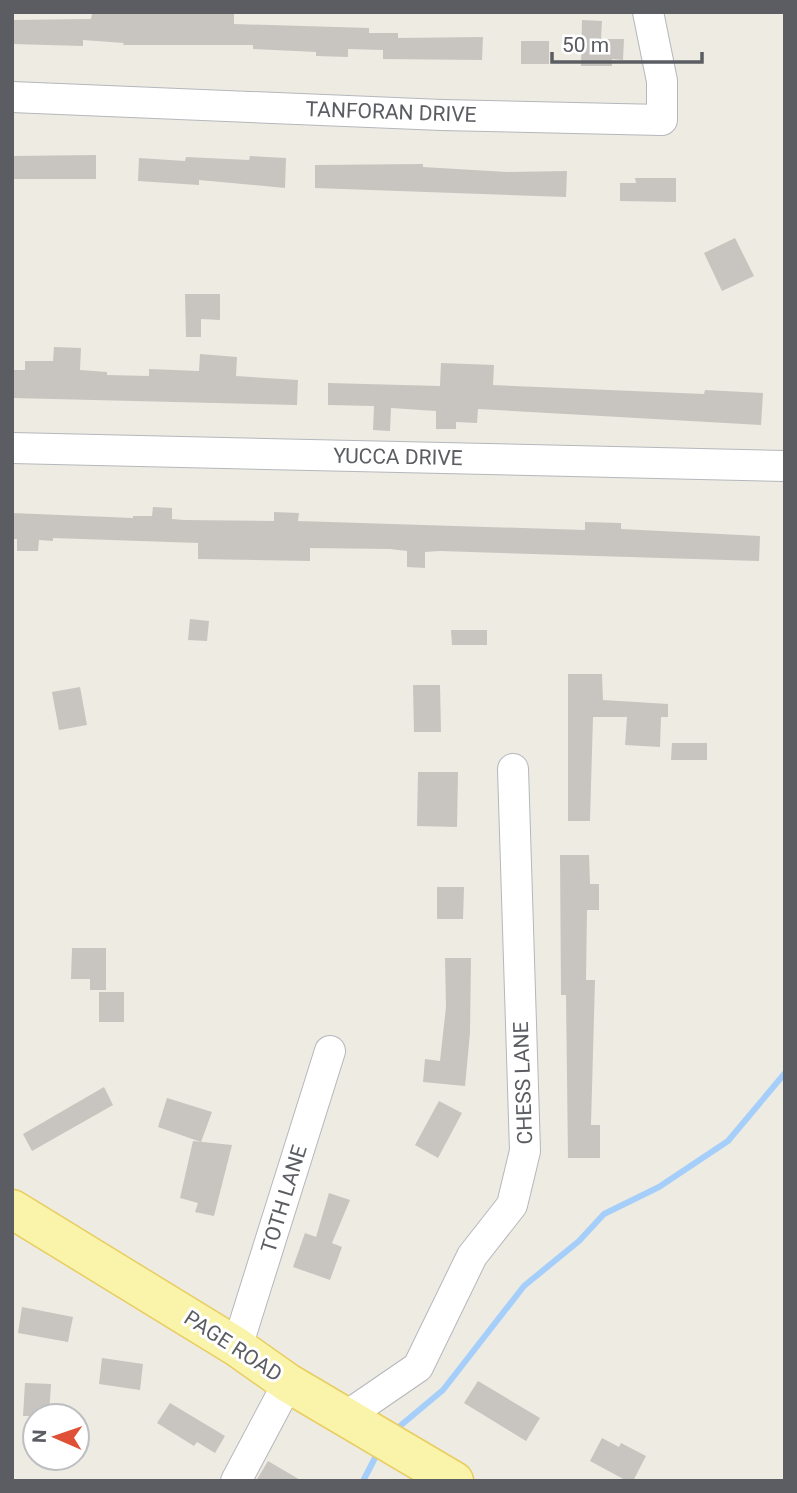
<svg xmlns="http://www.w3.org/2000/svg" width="797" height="1493" font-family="Roboto,sans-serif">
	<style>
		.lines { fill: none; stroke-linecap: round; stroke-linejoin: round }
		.stream { stroke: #a5cffa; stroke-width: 6 }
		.building { fill: #c8c5c0 }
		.minor-casing { stroke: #b5b7bc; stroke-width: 32 }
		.major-casing { stroke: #e9cd5f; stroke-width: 41 }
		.minor { stroke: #fff; stroke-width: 30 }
		.major { stroke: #faf3aa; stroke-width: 38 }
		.labels { text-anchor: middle; stroke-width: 6; stroke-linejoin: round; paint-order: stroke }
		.street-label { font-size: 21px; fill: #5b5d62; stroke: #fff }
	</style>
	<rect width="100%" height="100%" fill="#edebe2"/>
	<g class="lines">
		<g class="stream">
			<path d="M 400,1426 L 443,1390 L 524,1286 L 579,1241 L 604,1214 L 659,1187 L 728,1141 L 785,1073"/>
			<path d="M 363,1481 L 376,1456"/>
		</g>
	</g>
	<g class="building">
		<path d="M 190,12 L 234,12 L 234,24 L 369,28 L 369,33 L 398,33 L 398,38 L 483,37 L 482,60 L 383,59 L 383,50 L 348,49 L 348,57 L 316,56 L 316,52 L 253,49 L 253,45 L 123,45 L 124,43 L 83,40 L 83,46 L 12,44 L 12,20 L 91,19 L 92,13 Z"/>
		<path d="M 582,20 L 602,21 L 601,39 L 624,39 L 623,60 L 612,59 L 612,66 L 581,66 Z"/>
		<rect x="521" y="41" width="28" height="23"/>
		<path d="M 96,155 L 96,179 L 12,179 L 12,156 Z"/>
		<path d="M 250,156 L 286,158 L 285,188 L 199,180 L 199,185 L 138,181 L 139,158 L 185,161 L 186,157 L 249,160 Z"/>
		<path d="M 423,164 L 423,167 L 507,172 L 567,171 L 566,197 L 315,188 L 315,165 Z"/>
		<path d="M 635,178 L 676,178 L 676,202 L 620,201 L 620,183 L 636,183 Z"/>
		<path d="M 735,238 L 754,276 L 722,291 L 704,253 Z"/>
		<path d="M 185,294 L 220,294 L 220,320 L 201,319 L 201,337 L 186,337 Z"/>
		<path d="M 54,347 L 81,348 L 80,370 L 107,372 L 107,375 L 149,376 L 149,369 L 199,371 L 200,354 L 237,357 L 236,376 L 298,380 L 297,405 L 12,398 L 12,370 L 25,370 L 25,361 L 53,361 Z"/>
		<path d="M 441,363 L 494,365 L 493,385 L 704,394 L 705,390 L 763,393 L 761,425 L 478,409 L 477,423 L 456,422 L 456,429 L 436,429 L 436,411 L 391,408 L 390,431 L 373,430 L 374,406 L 328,405 L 328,383 L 440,386 Z"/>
		<path d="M 153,507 L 172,508 L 172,519 L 184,520 L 274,521 L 274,512 L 299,513 L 298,521 L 585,530 L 585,522 L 621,523 L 621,529 L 760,536 L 759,561 L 440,551 L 425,552 L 425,568 L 407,567 L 407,551 L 390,549 L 310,548 L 310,561 L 198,559 L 198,543 L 53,538 L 53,541 L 39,540 L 38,551 L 17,551 L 17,539 L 12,539 L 12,513 L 133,518 L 133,516 L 152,516 Z"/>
		<path d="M 190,619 L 209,621 L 207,641 L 188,640 Z"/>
		<path d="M 451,630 L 487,630 L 487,645 L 452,645 Z"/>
		<path d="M 568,674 L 602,674 L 603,700 L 668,704 L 668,717 L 661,717 L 660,747 L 625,745 L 627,717 L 593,717 L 590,821 L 568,821 Z"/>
		<path d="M 413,685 L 440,685 L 441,732 L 414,732 Z"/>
		<path d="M 80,687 L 87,725 L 59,730 L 52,692 Z"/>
		<path d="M 672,743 L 707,743 L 707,760 L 671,760 Z"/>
		<path d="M 418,772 L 458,772 L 457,827 L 417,826 Z"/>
		<path d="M 560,855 L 589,855 L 590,884 L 599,884 L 599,910 L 587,910 L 586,980 L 595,980 L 591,1125 L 600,1125 L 600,1158 L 568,1158 L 566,995 L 561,995 Z"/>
		<path d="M 437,887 L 464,887 L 463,919 L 437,919 Z"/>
		<path d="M 72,948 L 106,948 L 106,990 L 90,990 L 90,979 L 71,979 Z"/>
		<path d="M 445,958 L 471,958 L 470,1033 L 465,1086 L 423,1082 L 425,1059 L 440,1061 L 446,1007 Z"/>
		<rect x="99" y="992" width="25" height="30"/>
		<path d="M 104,1087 L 113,1105 L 32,1151 L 23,1134 Z"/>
		<path d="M 167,1098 L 212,1112 L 201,1142 L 158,1127 Z"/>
		<path d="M 439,1101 L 462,1113 L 438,1158 L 415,1145 Z"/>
		<path d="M 193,1141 L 232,1145 L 214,1216 L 195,1212 L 198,1203 L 180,1198 Z"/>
		<path d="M 329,1193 L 350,1200 L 332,1243 L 342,1247 L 330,1280 L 293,1267 L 305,1233 L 316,1237 Z"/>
		<path d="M 22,1307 L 73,1317 L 68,1342 L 18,1333 Z"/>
		<path d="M 102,1358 L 143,1364 L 140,1390 L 99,1384 Z"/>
		<path d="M 478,1381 L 540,1418 L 526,1441 L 464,1403 Z"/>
		<path d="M 25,1383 L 51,1384 L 49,1416 L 23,1416 Z"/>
		<path d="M 170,1403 L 225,1436 L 215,1453 L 197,1442 L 194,1446 L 157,1423 Z"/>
		<path d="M 602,1438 L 619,1447 L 621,1443 L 646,1456 L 633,1481 L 627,1481 L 590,1461 Z"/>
		<path d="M 268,1461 L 302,1481 L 256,1481 Z"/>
	</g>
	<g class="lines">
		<defs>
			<g id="minor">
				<path d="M 12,97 L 442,115 L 662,120 L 662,81 L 648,12"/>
				<path d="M 12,448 L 785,466"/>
				<path d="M 237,1347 L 330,1051"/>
				<path d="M 348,1415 L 418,1367 L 472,1256 L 512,1205 L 525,1151 L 513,769"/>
				<path d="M 236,1481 L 288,1383"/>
			</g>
			<path id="major" d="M 12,1209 L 237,1347 L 288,1383 L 454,1481"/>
		</defs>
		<use href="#minor" class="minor-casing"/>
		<use href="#major" class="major-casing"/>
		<use href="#minor" class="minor"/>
		<use href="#major" class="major"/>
	</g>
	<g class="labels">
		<g class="street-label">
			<text transform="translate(391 112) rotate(2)" y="7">TANFORAN DRIVE</text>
			<text transform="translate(398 457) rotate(1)" y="7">YUCCA DRIVE</text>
			<text transform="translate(523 1083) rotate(-92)" y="7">CHESS LANE</text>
			<text transform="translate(284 1199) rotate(-73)" y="7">TOTH LANE</text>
			<text transform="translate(233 1346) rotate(33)" y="7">PAGE ROAD</text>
		</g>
	</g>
	<rect width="797" height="1493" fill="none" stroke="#5b5d62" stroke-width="28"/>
	<g transform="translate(56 1437) rotate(272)"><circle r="33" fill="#ffffff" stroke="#bdbec0" stroke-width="2"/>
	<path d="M0-5L12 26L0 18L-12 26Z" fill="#df5036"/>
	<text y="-10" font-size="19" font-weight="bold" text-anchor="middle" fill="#5b5d62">N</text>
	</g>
	<path d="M552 52v10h150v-10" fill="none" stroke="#5b5d62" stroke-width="3.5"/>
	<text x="562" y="52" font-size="21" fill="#5b5d62" stroke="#ffffff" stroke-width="5" paint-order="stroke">50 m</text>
</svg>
